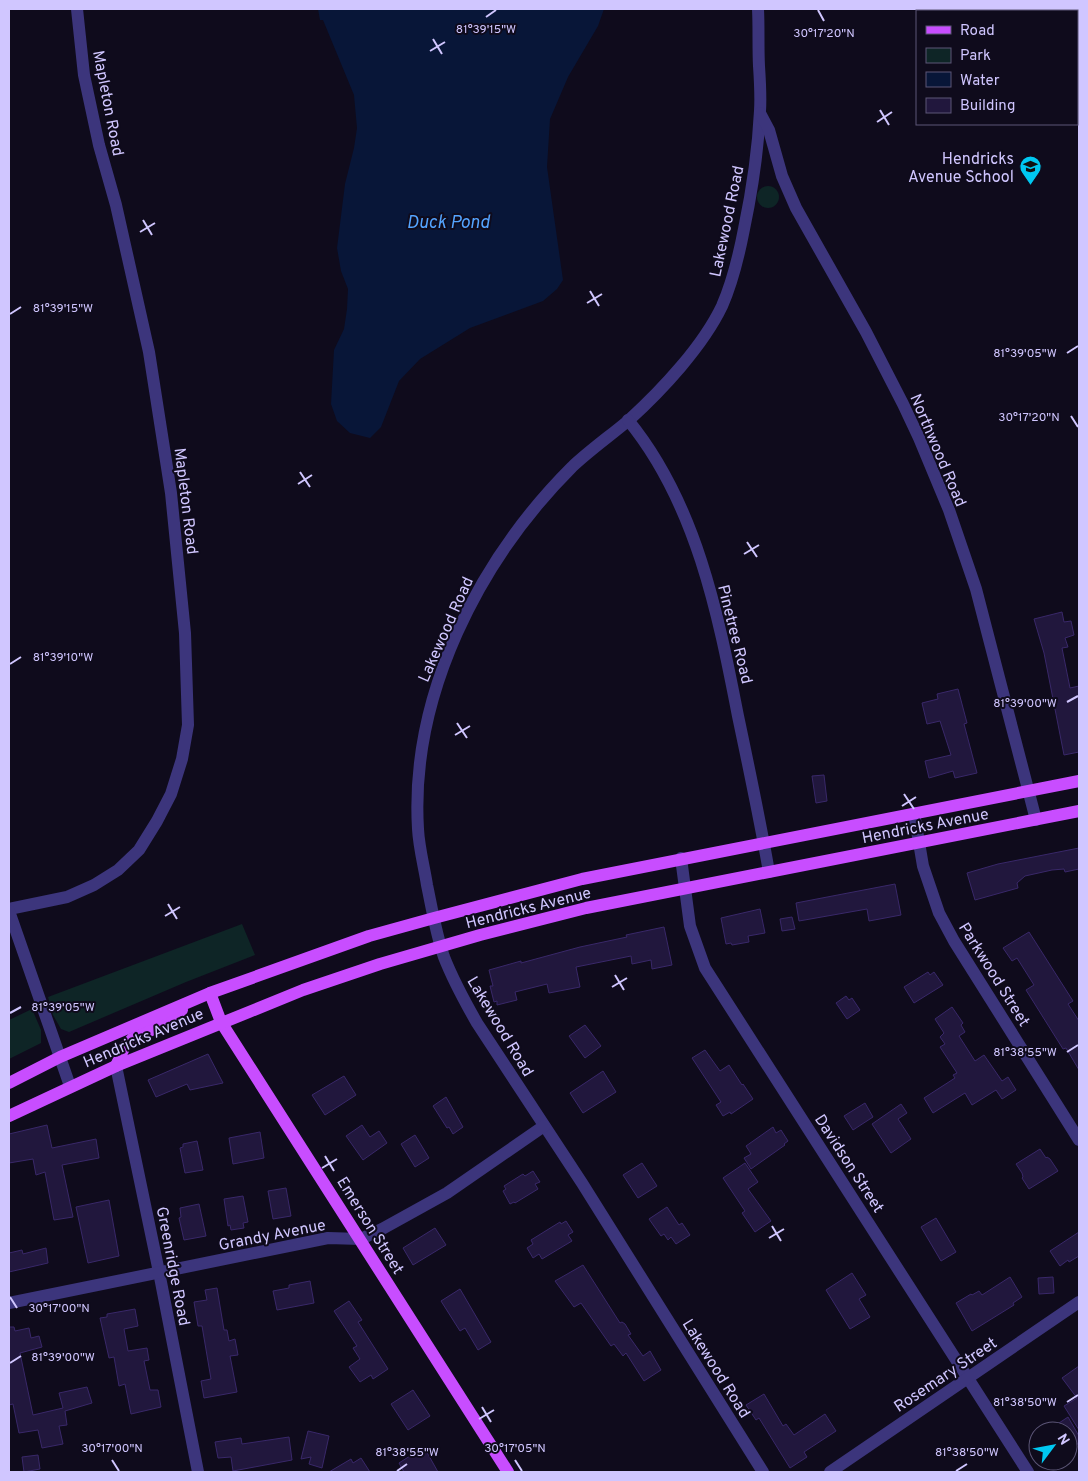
<svg xmlns="http://www.w3.org/2000/svg" width="1088" height="1481" font-family="Overpass,sans-serif">
	<style>
		.green { fill: #0e2526 }
		.water { fill: #081638 }
		.building { fill: #21173d; stroke: #392869 }
		.lines { fill: none; stroke-linecap: round; stroke-linejoin: round }
		.minor { stroke: #3c357c; stroke-width: 12 }
		.major { stroke: #c84dff; stroke-width: 12 }
		.ticks { fill: none; stroke: #d0c6ff; stroke-width: 2 }
		.labels { text-anchor: middle; stroke-width: 4; stroke-linejoin: round; paint-order: stroke }
		.street-label { font-size: 16px; fill: #d0c6ff; stroke: #0f0b1c }
		.poi-label { font-size: 16px; fill: #d0c6ff; stroke: #0f0b1c; text-anchor: end }
		.water-label { font-size: 18px; font-style: italic; fill: #54a4ff; stroke: #0f0b1c }
		.ticks-label { font-size: 12px; text-anchor: middle; fill: #d0c6ff; stroke: #0f0b1c; stroke-width: 4; stroke-linejoin: round; paint-order: stroke }
	</style>
	<rect width="100%" height="100%" fill="#0f0b1c"/>
	<g class="green">
		<circle cx="768" cy="197" r="11"/>
		<path d="M 242,924 L 255,955 L 186,982 L 69,1032 L 61,1029 L 53,1015 L 48,997 Z"/>
		<path d="M 32,1009 L 41,1030 L 41,1043 L 9,1059 L 9,1020 Z"/>
	</g>
	<path class="water" d="M 318,9 L 604,9 L 598,26 L 568,77 L 550,119 L 547,167 L 563,280 L 557,289 L 543,301 L 470,328 L 420,359 L 399,381 L 381,427 L 370,438 L 350,433 L 337,421 L 331,404 L 334,350 L 344,329 L 347,309 L 348,289 L 341,271 L 337,248 L 345,184 L 354,148 L 357,128 L 354,95 L 323,20 L 320,20 Z"/>
	<g class="building">
		<path d="M 1062,612 L 1064,622 L 1071,621 L 1074,635 L 1065,638 L 1068,647 L 1062,648 L 1070,688 L 1079,686 L 1079,752 L 1064,755 L 1044,653 L 1034,619 Z"/>
		<path d="M 958,689 L 967,723 L 964,724 L 977,773 L 955,778 L 953,771 L 929,778 L 925,761 L 951,755 L 940,721 L 927,724 L 922,703 L 938,699 L 937,694 Z"/>
		<path d="M 824,775 L 827,801 L 816,803 L 812,776 Z"/>
		<path d="M 1079,848 L 1079,869 L 1065,872 L 1064,869 L 1052,870 L 1025,876 L 1017,883 L 1018,888 L 975,900 L 967,873 L 998,864 Z"/>
		<path d="M 895,884 L 901,915 L 869,921 L 867,909 L 799,921 L 796,903 Z"/>
		<path d="M 760,909 L 765,933 L 748,936 L 749,942 L 732,945 L 731,943 L 726,944 L 721,918 Z"/>
		<path d="M 792,917 L 795,929 L 782,931 L 780,919 Z"/>
		<path d="M 664,927 L 672,965 L 652,969 L 651,960 L 632,964 L 631,956 L 576,967 L 580,987 L 549,993 L 547,984 L 515,992 L 517,1000 L 497,1005 L 497,1001 L 494,1002 L 490,986 L 493,986 L 489,970 L 521,961 L 521,963 L 580,947 L 627,937 L 626,935 Z"/>
		<path d="M 1029,932 L 1073,1001 L 1068,1004 L 1079,1021 L 1079,1070 L 1066,1048 L 1063,1049 L 1026,990 L 1034,985 L 1017,958 L 1012,961 L 1003,948 Z"/>
		<path d="M 928,972 L 930,975 L 934,972 L 943,985 L 914,1003 L 904,987 Z"/>
		<path d="M 846,996 L 849,1000 L 852,998 L 860,1010 L 847,1019 L 836,1003 Z"/>
		<path d="M 952,1007 L 963,1023 L 961,1025 L 965,1032 L 959,1036 L 975,1061 L 984,1055 L 1002,1081 L 1008,1077 L 1016,1090 L 1002,1099 L 996,1090 L 972,1105 L 965,1093 L 933,1113 L 924,1098 L 955,1078 L 953,1075 L 957,1073 L 940,1047 L 945,1044 L 940,1037 L 944,1033 L 935,1019 Z"/>
		<path d="M 585,1025 L 601,1046 L 585,1058 L 569,1036 Z"/>
		<path d="M 705,1050 L 720,1071 L 729,1065 L 742,1085 L 743,1084 L 753,1099 L 731,1114 L 730,1112 L 723,1116 L 716,1105 L 721,1102 L 692,1058 Z"/>
		<path d="M 208,1054 L 223,1083 L 190,1090 L 187,1084 L 156,1097 L 148,1080 Z"/>
		<path d="M 603,1071 L 616,1092 L 583,1113 L 570,1093 Z"/>
		<path d="M 344,1076 L 356,1095 L 325,1115 L 312,1095 Z"/>
		<path d="M 446,1097 L 463,1127 L 453,1134 L 449,1127 L 447,1128 L 433,1106 Z"/>
		<path d="M 865,1103 L 873,1117 L 853,1130 L 844,1116 Z"/>
		<path d="M 901,1104 L 907,1113 L 898,1119 L 911,1139 L 891,1153 L 872,1124 Z"/>
		<path d="M 47,1125 L 52,1148 L 96,1139 L 99,1158 L 62,1165 L 73,1217 L 54,1220 L 45,1172 L 36,1175 L 33,1159 L 9,1163 L 9,1134 Z"/>
		<path d="M 362,1125 L 370,1137 L 379,1131 L 387,1143 L 363,1160 L 346,1136 Z"/>
		<path d="M 773,1127 L 776,1133 L 781,1130 L 788,1141 L 784,1144 L 785,1145 L 751,1169 L 744,1158 L 751,1154 L 746,1146 Z"/>
		<path d="M 260,1132 L 264,1158 L 233,1164 L 229,1138 Z"/>
		<path d="M 415,1135 L 429,1158 L 415,1167 L 401,1144 Z"/>
		<path d="M 197,1141 L 203,1170 L 185,1173 L 180,1148 L 183,1147 L 183,1144 Z"/>
		<path d="M 1040,1149 L 1046,1158 L 1047,1157 L 1050,1159 L 1058,1171 L 1029,1189 L 1022,1178 L 1023,1177 L 1022,1173 L 1016,1164 Z"/>
		<path d="M 642,1163 L 657,1186 L 638,1198 L 623,1175 Z"/>
		<path d="M 745,1163 L 758,1182 L 748,1189 L 771,1221 L 755,1232 L 742,1213 L 745,1211 L 723,1178 Z"/>
		<path d="M 533,1171 L 540,1182 L 535,1184 L 538,1189 L 515,1203 L 514,1202 L 510,1204 L 503,1191 L 506,1189 L 504,1186 L 523,1174 L 525,1176 Z"/>
		<path d="M 286,1188 L 291,1216 L 273,1219 L 268,1191 Z"/>
		<path d="M 243,1196 L 248,1222 L 243,1223 L 244,1228 L 231,1230 L 230,1225 L 228,1226 L 224,1199 Z"/>
		<path d="M 109,1200 L 119,1256 L 88,1263 L 76,1207 Z"/>
		<path d="M 199,1204 L 206,1236 L 184,1240 L 179,1218 L 181,1217 L 180,1208 Z"/>
		<path d="M 667,1207 L 679,1225 L 682,1223 L 690,1235 L 676,1244 L 671,1237 L 668,1240 L 664,1234 L 661,1236 L 649,1219 Z"/>
		<path d="M 936,1218 L 956,1252 L 941,1261 L 921,1227 Z"/>
		<path d="M 566,1221 L 573,1232 L 568,1235 L 572,1241 L 542,1259 L 539,1254 L 533,1258 L 527,1248 L 533,1244 L 531,1240 L 560,1222 L 561,1224 Z"/>
		<path d="M 435,1228 L 446,1245 L 413,1265 L 403,1248 Z"/>
		<path d="M 1079,1232 L 1079,1256 L 1069,1262 L 1068,1260 L 1060,1266 L 1050,1251 Z"/>
		<path d="M 46,1248 L 48,1263 L 9,1272 L 9,1253 L 22,1250 L 23,1254 Z"/>
		<path d="M 583,1265 L 620,1323 L 622,1322 L 625,1324 L 631,1334 L 628,1335 L 643,1356 L 650,1351 L 661,1370 L 644,1381 L 626,1353 L 623,1356 L 614,1344 L 611,1346 L 581,1303 L 574,1307 L 555,1281 Z"/>
		<path d="M 852,1273 L 866,1295 L 859,1299 L 870,1317 L 850,1329 L 826,1290 Z"/>
		<path d="M 1010,1277 L 1022,1297 L 1013,1303 L 1014,1305 L 972,1331 L 956,1303 L 971,1294 L 972,1295 L 979,1291 L 982,1295 Z"/>
		<path d="M 1053,1277 L 1054,1293 L 1039,1294 L 1038,1278 Z"/>
		<path d="M 310,1281 L 314,1303 L 277,1310 L 273,1291 L 289,1288 L 289,1285 Z"/>
		<path d="M 217,1288 L 224,1330 L 227,1330 L 229,1341 L 235,1339 L 238,1355 L 230,1356 L 237,1392 L 204,1398 L 201,1381 L 211,1379 L 202,1326 L 198,1326 L 194,1302 L 207,1300 L 205,1290 Z"/>
		<path d="M 460,1289 L 491,1342 L 478,1350 L 465,1328 L 460,1331 L 441,1301 Z"/>
		<path d="M 349,1301 L 362,1320 L 358,1322 L 388,1369 L 373,1379 L 371,1375 L 360,1382 L 349,1367 L 360,1359 L 353,1348 L 357,1346 L 334,1311 Z"/>
		<path d="M 135,1309 L 138,1326 L 124,1329 L 128,1351 L 147,1348 L 149,1360 L 144,1361 L 150,1390 L 158,1390 L 161,1407 L 131,1414 L 125,1384 L 119,1386 L 114,1357 L 109,1358 L 100,1318 L 107,1317 L 107,1314 Z"/>
		<path d="M 9,1327 L 14,1327 L 15,1331 L 29,1328 L 31,1338 L 39,1336 L 42,1347 L 20,1353 L 33,1415 L 63,1408 L 59,1393 L 87,1387 L 92,1403 L 65,1411 L 67,1425 L 59,1426 L 63,1444 L 42,1448 L 38,1430 L 19,1433 L 13,1404 L 9,1405 Z"/>
		<path d="M 1079,1366 L 1079,1430 L 1064,1406 L 1077,1398 L 1062,1378 Z"/>
		<path d="M 413,1390 L 430,1416 L 408,1430 L 391,1404 Z"/>
		<path d="M 764,1394 L 783,1426 L 786,1424 L 794,1435 L 825,1414 L 836,1431 L 804,1452 L 807,1457 L 790,1468 L 759,1418 L 756,1420 L 746,1405 Z"/>
		<path d="M 1068,1417 L 1079,1436 L 1079,1443 L 1068,1450 L 1068,1431 L 1047,1431 Z"/>
		<path d="M 308,1431 L 329,1436 L 322,1468 L 309,1464 L 311,1457 L 301,1459 Z"/>
		<path d="M 289,1437 L 292,1460 L 233,1471 L 231,1457 L 218,1458 L 215,1442 L 241,1438 L 242,1444 Z"/>
		<path d="M 424,1447 L 438,1472 L 404,1472 L 399,1463 Z"/>
		<path d="M 38,1455 L 40,1469 L 24,1472 L 22,1457 Z"/>
		<path d="M 361,1458 L 370,1472 L 329,1472 L 351,1459 L 353,1463 Z"/>
	</g>
	<g class="lines">
		<g class="minor">
			<path d="M 758,9 C 759,28 758,47 759,66 C 760,81 761,96 760,111 C 758,151 752,191 744,229 C 739,255 733,281 722,306 C 703,346 662,390 629,420 C 610,436 590,450 572,467 C 479,560 410,695 418,829 C 419,848 424,866 427,885 C 432,909 436,934 444,957 C 453,980 465,1002 477,1023 L 582,1183 L 763,1472"/>
			<path d="M 760,113 L 769,130 L 782,176 L 796,208 L 866,332 L 903,404 L 919,438 L 949,510 L 976,589 L 1036,820"/>
			<path d="M 628,420 C 696,503 718,613 738,716 C 749,768 760,820 769,872"/>
			<path d="M 914,813 L 923,866 L 939,913 L 954,941 L 1079,1140"/>
			<path d="M 681,858 L 690,926 L 705,968 L 1028,1472"/>
			<path d="M 9,909 L 67,897 L 94,885 L 118,870 L 139,850 L 157,821 L 171,794 L 182,759 L 188,725 L 185,633 L 171,493 L 149,352 L 116,205 L 99,145 L 84,75 L 77,9"/>
			<path d="M 9,911 L 70,1086"/>
			<path d="M 116,1066 L 159,1272 L 198,1472"/>
			<path d="M 9,1303 L 328,1238 L 361,1239 L 382,1229 L 447,1193 L 544,1126"/>
			<path d="M 830,1472 L 1079,1302"/>
		</g>
		<g class="major">
			<path d="M 210,993 L 221,1022 L 508,1472"/>
			<path d="M 116,1066 L 124,1048 L 132,1039 L 162,1025 L 182,1010"/>
			<path d="M 9,1083 L 60,1057 L 210,993 L 369,936 L 434,918 L 582,879 L 1079,781"/>
			<path d="M 9,1116 L 116,1066 L 303,990 L 380,964 L 480,935 L 586,908 L 1079,811"/>
		</g>
	</g>
	<path class="ticks" d="M 818,10 L 824,21M 486,17 L 496,10M 433,39 L 442,54M 430,51 L 445,42M 880,110 L 889,125M 877,122 L 892,112M 143,220 L 152,235M 140,232 L 155,223M 590,291 L 599,306M 587,303 L 602,294M 10,314 L 21,307M 1067,353 L 1078,346M 1071,416 L 1078,427M 300,472 L 310,487M 298,484 L 312,475M 747,542 L 757,557M 744,554 L 759,545M 10,664 L 21,657M 1067,702 L 1078,696M 457,723 L 467,738M 455,735 L 470,726M 904,794 L 914,809M 902,806 L 916,797M 168,904 L 177,919M 165,916 L 180,907M 615,975 L 624,990M 612,987 L 627,978M 10,1013 L 21,1007M 1067,1052 L 1078,1045M 325,1156 L 334,1171M 322,1168 L 337,1159M 772,1226 L 781,1241M 769,1238 L 784,1229M 10,1297 L 17,1308M 10,1363 L 21,1356M 1067,1402 L 1078,1395M 482,1407 L 491,1422M 479,1419 L 494,1410M 112,1460 L 119,1471M 515,1460 L 522,1471M 397,1471 L 407,1464M 956,1471 L 967,1464"/>
	<defs>
		<symbol id="school-pin" viewBox="-11 -11 22 30"><path d="M0 17L-7.5 6A9.5 9.5 0 1 1 7.5 6Z" fill="#00c8f1" stroke="#0f0b1c"/><path d="M0-5L7-2L0 1L-7-2ZM-4 1L0 2.5L4 1V4Q0 6-4 4Z" fill="#111"/></symbol>
	</defs>
	<g fill-rule="evenodd">
		<use href="#school-pin" x="1018" y="154" width="25" height="34"/>
	</g>
	<g class="labels">
		<g class="street-label">
			<text transform="translate(109 103) rotate(79)" y="6">Mapleton Road</text>
			<text transform="translate(726 221) rotate(-78)" y="6">Lakewood Road</text>
			<text transform="translate(939 450) rotate(67)" y="6">Northwood Road</text>
			<text transform="translate(187 501) rotate(83)" y="6">Mapleton Road</text>
			<text transform="translate(445 629) rotate(-66)" y="6">Lakewood Road</text>
			<text transform="translate(736 634) rotate(76)" y="6">Pinetree Road</text>
			<text transform="translate(925 825) rotate(-11)" y="6">Hendricks Avenue</text>
			<text transform="translate(528 907) rotate(-14)" y="6">Hendricks Avenue</text>
			<text transform="translate(995 974) rotate(58)" y="6">Parkwood Street</text>
			<text transform="translate(501 1026) rotate(59)" y="6">Lakewood Road</text>
			<text transform="translate(143 1037) rotate(-23)" y="6">Hendricks Avenue</text>
			<text transform="translate(850 1163) rotate(57)" y="6">Davidson Street</text>
			<text transform="translate(371 1225) rotate(58)" y="6">Emerson Street</text>
			<text transform="translate(272 1234) rotate(-11)" y="6">Grandy Avenue</text>
			<text transform="translate(174 1266) rotate(79)" y="6">Greenridge Road</text>
			<text transform="translate(717 1368) rotate(58)" y="6">Lakewood Road</text>
			<text transform="translate(945 1374) rotate(-34)" y="6">Rosemary Street</text>
		</g>
		<g class="poi-label">
			<text x="1014" y="164">Hendricks<tspan x="1014" dy="18">Avenue School</tspan></text>
		</g>
		<g class="water-label">
			<text x="448" y="228">Duck Pond</text>
		</g>
	</g>
	<g class="ticks-label">
		<text x="486" y="33">81°39'15"W</text>
		<text x="824" y="37">30°17'20"N</text>
		<text x="63" y="312">81°39'15"W</text>
		<text x="1025" y="357">81°39'05"W</text>
		<text x="1029" y="421">30°17'20"N</text>
		<text x="63" y="661">81°39'10"W</text>
		<text x="1025" y="707">81°39'00"W</text>
		<text x="63" y="1011">81°39'05"W</text>
		<text x="1025" y="1056">81°38'55"W</text>
		<text x="59" y="1312">30°17'00"N</text>
		<text x="63" y="1361">81°39'00"W</text>
		<text x="1025" y="1406">81°38'50"W</text>
		<text x="112" y="1452">30°17'00"N</text>
		<text x="515" y="1452">30°17'05"N</text>
		<text x="407" y="1456">81°38'55"W</text>
		<text x="967" y="1456">81°38'50"W</text>
	</g>
	<rect width="1088" height="1481" fill="none" stroke="#d0c6ff" stroke-width="20"/>
	<rect x="916" y="10" width="162" height="115" fill="#0f0b1c" stroke="#5c5677"/>
	<rect x="926" y="26" width="25" height="8" fill="#c84dff" stroke="#5c5677"/>
	<text x="960" y="35" font-size="15" fill="#d0c6ff">Road</text>
	<rect x="926" y="48" width="25" height="15" fill="#0e2526" stroke="#5c5677"/>
	<text x="960" y="60" font-size="15" fill="#d0c6ff">Park</text>
	<rect x="926" y="72" width="25" height="15" fill="#081638" stroke="#5c5677"/>
	<text x="960" y="85" font-size="15" fill="#d0c6ff">Water</text>
	<rect x="926" y="98" width="25" height="15" fill="#21173d" stroke="#5c5677"/>
	<text x="960" y="110" font-size="15" fill="#d0c6ff">Building</text>
	<g transform="translate(1053 1446) rotate(58)"><circle r="24" fill="#0f0b1c" stroke="#5c5677"/>
	<path d="M0-4L9 19L0 12L-9 19Z" fill="#00c8f1"/>
	<text y="-8" font-size="14" font-weight="bold" text-anchor="middle" fill="#d0c6ff">N</text>
	</g>
</svg>
